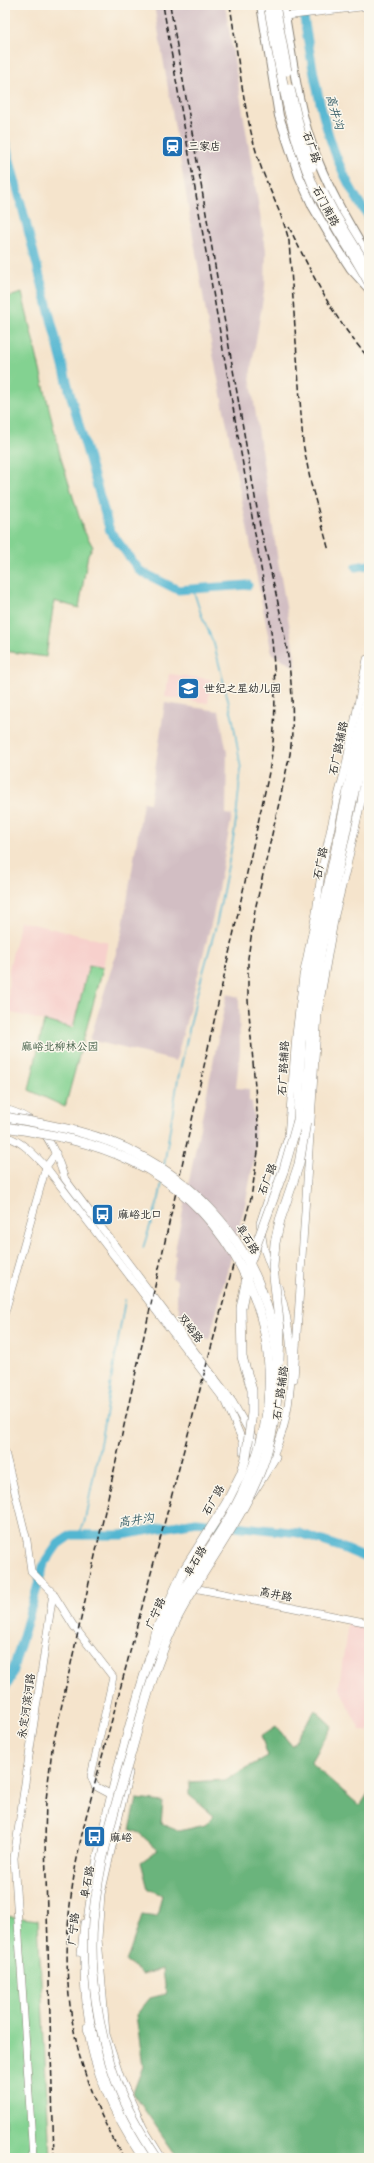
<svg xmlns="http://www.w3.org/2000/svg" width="374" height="2163" font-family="Delius,'LXGW WenKai TC',sans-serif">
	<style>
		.built { fill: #f7d0cc }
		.industrial { fill: #d2bec3 }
		.green { fill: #83d291; stroke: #507756 }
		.forest { fill: #6ab47b; stroke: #43684c }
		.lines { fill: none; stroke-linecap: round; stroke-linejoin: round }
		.stream { stroke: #52b6d1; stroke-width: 1.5 }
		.river { stroke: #52b6d1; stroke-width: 9 }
		.tertiary-casing { stroke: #888074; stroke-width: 8 }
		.secondary-casing { stroke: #888074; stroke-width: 10 }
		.primary-casing { stroke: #888074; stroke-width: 10 }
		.trunk-casing { stroke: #888074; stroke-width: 10 }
		.tertiary { stroke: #fff; stroke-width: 7 }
		.secondary { stroke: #fff; stroke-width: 8 }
		.primary { stroke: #fff; stroke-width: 9 }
		.trunk { stroke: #fff; stroke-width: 9 }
		.rail { stroke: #1c1c1c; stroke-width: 1.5; stroke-dasharray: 6 3; stroke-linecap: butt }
		.primary-bridge-casing { stroke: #888074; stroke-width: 10; stroke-linecap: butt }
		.trunk-bridge-casing { stroke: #888074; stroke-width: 10; stroke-linecap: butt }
		.primary-bridge { stroke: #fff; stroke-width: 9 }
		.trunk-bridge { stroke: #fff; stroke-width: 9 }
		.labels { text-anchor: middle; stroke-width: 3; stroke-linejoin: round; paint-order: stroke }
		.poi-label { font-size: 11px; fill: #1c1c1c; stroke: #fbf7ec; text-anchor: start }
		.street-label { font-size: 11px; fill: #1c1c1c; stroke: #fbf7ec }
		.park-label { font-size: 11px; fill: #405c45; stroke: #fbf7ec }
		.water-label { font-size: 12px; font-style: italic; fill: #325a64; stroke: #fbf7ec }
	</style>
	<rect width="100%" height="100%" fill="#fbf7ec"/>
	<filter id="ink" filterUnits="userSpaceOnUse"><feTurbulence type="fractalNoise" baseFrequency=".025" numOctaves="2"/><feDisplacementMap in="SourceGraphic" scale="8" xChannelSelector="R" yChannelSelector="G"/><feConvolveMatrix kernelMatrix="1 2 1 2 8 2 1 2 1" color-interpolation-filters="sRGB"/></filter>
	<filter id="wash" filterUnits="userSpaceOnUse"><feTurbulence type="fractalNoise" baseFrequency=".012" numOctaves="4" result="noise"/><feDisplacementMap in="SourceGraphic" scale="16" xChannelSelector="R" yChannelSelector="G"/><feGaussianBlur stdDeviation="0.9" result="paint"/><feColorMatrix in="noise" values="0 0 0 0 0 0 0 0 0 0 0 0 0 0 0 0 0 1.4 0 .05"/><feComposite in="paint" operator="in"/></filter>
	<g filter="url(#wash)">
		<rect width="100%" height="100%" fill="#f5e4cc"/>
		<g class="built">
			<path d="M 169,674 L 211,679 L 208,703 L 165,697 Z"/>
			<path d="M 20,921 L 108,942 L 103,968 L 88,965 L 73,1028 L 8,1012 L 9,969 Z"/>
			<path d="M 348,1622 L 369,1626 L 369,1732 L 360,1730 L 339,1687 Z"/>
		</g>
		<g class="industrial">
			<path d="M 154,5 L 225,5 L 266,250 L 265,287 L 250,376 L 278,561 L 297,668 L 272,654 L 213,354 Z"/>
			<path d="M 165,703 L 219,711 L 227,753 L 226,814 L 232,815 L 213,916 L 176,1061 L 90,1040 L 122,933 L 143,802 L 150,803 Z"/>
			<path d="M 227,994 L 239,997 L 240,1051 L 236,1088 L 249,1089 L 249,1101 L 252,1102 L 255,1127 L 255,1154 L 246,1201 L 209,1340 L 201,1337 L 191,1328 L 194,1317 L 180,1313 L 177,1302 L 177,1280 L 172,1278 L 176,1256 L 174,1255 Z"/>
		</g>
		<g class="green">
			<path d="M 5,287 L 8,287 L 9,297 L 22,293 L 60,455 L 83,529 L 93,547 L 88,554 L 79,608 L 54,601 L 46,657 L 5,651 Z"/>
			<path d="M 89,965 L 103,968 L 65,1107 L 29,1090 L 44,1021 L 73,1028 Z"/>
			<path d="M 5,1916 L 38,1920 L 50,2158 L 5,2158 Z"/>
		</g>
		<path class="forest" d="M 315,1710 L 332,1726 L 311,1763 L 360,1806 L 369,1792 L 369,2158 L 178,2158 L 133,2093 L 143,2066 L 136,2015 L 150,1998 L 166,1994 L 163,1969 L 143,1974 L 126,1962 L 142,1915 L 157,1917 L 162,1895 L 148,1889 L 141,1862 L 158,1850 L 139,1833 L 130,1830 L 137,1799 L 163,1802 L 161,1824 L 179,1831 L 205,1825 L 214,1816 L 189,1795 L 189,1782 L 225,1780 L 268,1756 L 261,1736 L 276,1726 L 292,1746 Z"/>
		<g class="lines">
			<g class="stream">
				<path d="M 164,1166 L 178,1079 L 197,994 L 216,926 L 230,856 L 235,828 L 241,769 L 233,720 L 214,644 L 201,614 L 193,589"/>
				<path d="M 143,1248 L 159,1198 L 162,1182"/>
				<path d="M 78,1535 L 84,1524 L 101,1439 L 125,1300"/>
			</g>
			<g class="river">
				<path d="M 302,5 C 314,78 324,156 369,217"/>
				<path d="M 5,141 L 71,397 L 110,531 L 140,571 L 178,590 L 248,585"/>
				<path d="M 356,567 L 369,565"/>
				<path d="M 5,1688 L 10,1680 L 44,1564 L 58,1544 L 71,1535 L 122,1535 L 196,1522 L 299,1533 L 343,1548 L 369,1559"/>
			</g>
		</g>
	</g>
	<g filter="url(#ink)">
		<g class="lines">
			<defs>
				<g id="tertiary">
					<path d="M 285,16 L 369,6"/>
					<path d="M 5,1109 C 44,1119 53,1145 65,1179 L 232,1401 L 252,1436 L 256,1457"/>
					<path d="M 5,1136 C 22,1141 34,1154 46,1167 L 226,1402 L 243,1442 L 243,1452"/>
					<path d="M 272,1271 L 264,1249 L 260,1223 L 288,1137 L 296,1035 L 303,976 L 316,913 L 321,873 L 337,800 L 345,769 L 367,659 L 369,659"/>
					<path d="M 5,1312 L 46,1167 L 56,1153"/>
					<path d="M 294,1379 L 318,1013 L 335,915 L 347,866 L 361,802 L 369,746"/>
					<path d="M 5,1452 L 27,1541 L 31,1571 L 53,1593 L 73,1625 L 113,1677 L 91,1776 L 95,1786 L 110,1794"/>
					<path d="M 260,1459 L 265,1461 L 270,1461 L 273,1456 C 277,1445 283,1433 285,1421 C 295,1379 293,1327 278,1286"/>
					<path d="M 253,1494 L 276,1457"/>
					<path d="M 189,1587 L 369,1623"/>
					<path d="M 129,1773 L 101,1894 L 98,1939 L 102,1984 L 106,2034 L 121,2079 L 143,2127 L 162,2158"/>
					<path d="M 81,1953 L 84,1923"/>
					<path d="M 87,2027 C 94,2074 116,2119 142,2158"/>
					<path d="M 33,2158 L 14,1858 L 53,1593"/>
				</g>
				<g id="secondary">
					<path d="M 261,5 L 279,116 L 299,176 L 313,207 L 336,246 L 351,269 L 369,289"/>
					<path d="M 283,5 C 292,51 296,100 312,145 C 326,185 347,221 369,258"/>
				</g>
				<g id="primary">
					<path d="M 298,1120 L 301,1043 L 308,985 L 369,688"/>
					<path d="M 306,1122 L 311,1022 L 321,950 L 369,720"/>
				</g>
				<path id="trunk" d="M 148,2158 C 124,2121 106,2082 94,2040 C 77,1977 87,1916 99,1853 C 112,1787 130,1722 150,1657"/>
			</defs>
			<use href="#tertiary" class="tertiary-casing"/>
			<use href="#secondary" class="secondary-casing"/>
			<use href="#primary" class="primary-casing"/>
			<use href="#trunk" class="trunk-casing"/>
			<use href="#tertiary" class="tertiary"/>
			<use href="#secondary" class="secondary"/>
			<use href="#primary" class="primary"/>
			<use href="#trunk" class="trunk"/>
			<g class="rail">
				<path d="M 230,5 C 238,56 243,109 258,158 C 267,187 282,212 289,241 L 303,443 L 311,484 L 329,551"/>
				<path d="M 289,227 C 312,274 333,319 369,358"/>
				<path d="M 54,2158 L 45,1841 L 46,1800 L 52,1749 L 257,828 C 262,803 269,778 272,752 C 277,706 275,660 269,614 L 163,5"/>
				<path d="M 124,2158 C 57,2047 56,1940 86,1817 L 251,1198 L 258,1152 L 258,1124 L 248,1000 L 248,958 L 255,910 L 290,754 C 300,677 277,600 260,526 L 170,5"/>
			</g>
			<defs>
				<g id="primary-bridge">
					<path d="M 268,5 C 280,66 288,128 313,185 C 329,220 352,250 369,283"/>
					<path d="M 275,5 L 287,71"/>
					<path d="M 290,89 L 301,135 L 312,167"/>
					<path d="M 323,192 L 334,213 L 369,270"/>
					<path d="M 279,1361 L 280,1330 L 273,1267 L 275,1243 L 280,1220 L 299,1164 L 306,1122"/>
					<path d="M 152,1647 L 155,1633 L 184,1570 L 226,1504 L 241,1474 L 246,1458 L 252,1413 L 252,1390 L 242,1357 L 241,1308 L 250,1262 L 284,1169 L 298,1120"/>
				</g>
				<g id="trunk-bridge">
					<path d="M 5,1117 C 50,1125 97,1132 137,1154 C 249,1212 303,1333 266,1455 C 248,1514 204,1565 176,1620 C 155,1663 143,1709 130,1756 C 114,1809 98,1865 93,1921 C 89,1973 98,2032 116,2081 C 126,2108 141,2134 157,2158"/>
					<path d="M 5,1127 C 48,1134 92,1141 132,1161 C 218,1202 273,1294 269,1389 C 268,1420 260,1451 248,1479 C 235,1514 210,1546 191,1578 C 175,1603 162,1629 150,1657"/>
				</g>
			</defs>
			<use href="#primary-bridge" class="primary-bridge-casing"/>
			<use href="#trunk-bridge" class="trunk-bridge-casing"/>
			<use href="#primary-bridge" class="primary-bridge"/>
			<use href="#trunk-bridge" class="trunk-bridge"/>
		</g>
	</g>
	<defs>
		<symbol id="station-square" viewBox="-11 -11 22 22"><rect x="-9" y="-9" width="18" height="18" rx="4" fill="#1f6fb2" stroke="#fbf7ec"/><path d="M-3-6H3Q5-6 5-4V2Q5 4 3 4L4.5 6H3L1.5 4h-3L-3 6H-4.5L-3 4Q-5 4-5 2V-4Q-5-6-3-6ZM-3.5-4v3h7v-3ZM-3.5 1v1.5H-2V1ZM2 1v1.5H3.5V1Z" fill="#fff"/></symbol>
		<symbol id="school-square" viewBox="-11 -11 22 22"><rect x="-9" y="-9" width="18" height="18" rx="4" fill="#1f6fb2" stroke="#fbf7ec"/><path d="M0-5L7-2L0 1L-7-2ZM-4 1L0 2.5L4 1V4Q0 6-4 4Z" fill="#fff"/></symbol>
		<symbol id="bus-square" viewBox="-11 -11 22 22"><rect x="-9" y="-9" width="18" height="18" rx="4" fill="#1f6fb2" stroke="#fbf7ec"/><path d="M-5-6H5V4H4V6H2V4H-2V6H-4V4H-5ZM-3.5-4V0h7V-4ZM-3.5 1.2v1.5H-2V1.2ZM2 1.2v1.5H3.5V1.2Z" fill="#fff"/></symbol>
	</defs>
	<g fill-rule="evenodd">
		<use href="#station-square" x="160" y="134" width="25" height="25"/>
		<use href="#school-square" x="176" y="676" width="25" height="25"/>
		<use href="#bus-square" x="90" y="1202" width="25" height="25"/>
		<use href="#bus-square" x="82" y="1824" width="25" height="25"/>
	</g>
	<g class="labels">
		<g class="poi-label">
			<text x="188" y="150">三家店</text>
			<text x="204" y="692">世纪之星幼儿园</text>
			<text x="118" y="1218">麻峪北口</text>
			<text x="110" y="1841">麻峪</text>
		</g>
		<g class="street-label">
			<text transform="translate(312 147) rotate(71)" y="4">石广路</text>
			<text transform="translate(326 206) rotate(62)" y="4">石门南路</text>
			<text transform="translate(338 748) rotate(-78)" y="4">石广路辅路</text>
			<text transform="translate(320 863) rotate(-78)" y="4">石广路</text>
			<text transform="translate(283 1068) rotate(-87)" y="4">石广路辅路</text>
			<text transform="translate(267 1179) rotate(-69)" y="4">石广路</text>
			<text transform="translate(248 1239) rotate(59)" y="4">阜石路</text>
			<text transform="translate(191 1328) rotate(53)" y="4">双峪路</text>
			<text transform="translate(280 1393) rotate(-82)" y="4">石广路辅路</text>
			<text transform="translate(213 1500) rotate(-60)" y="4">石广路</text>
			<text transform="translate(195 1561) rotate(-59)" y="4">阜石路</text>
			<text transform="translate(276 1594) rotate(11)" y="4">高井路</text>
			<text transform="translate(155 1613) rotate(-66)" y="4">广宁路</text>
			<text transform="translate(26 1706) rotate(-82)" y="4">永定河滨河路</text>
			<text transform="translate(87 1882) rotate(-80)" y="4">阜石路</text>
			<text transform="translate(73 1929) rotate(-84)" y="4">广宁路</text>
		</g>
		<g class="park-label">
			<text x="60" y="1050">麻峪北柳林公园</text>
		</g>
		<g class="water-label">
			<text transform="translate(335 112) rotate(74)" y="4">高井沟</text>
			<text transform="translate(136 1520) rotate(-8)" y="4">高井沟</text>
		</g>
	</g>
	<rect width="374" height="2163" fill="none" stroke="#fbf7ec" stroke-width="20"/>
</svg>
